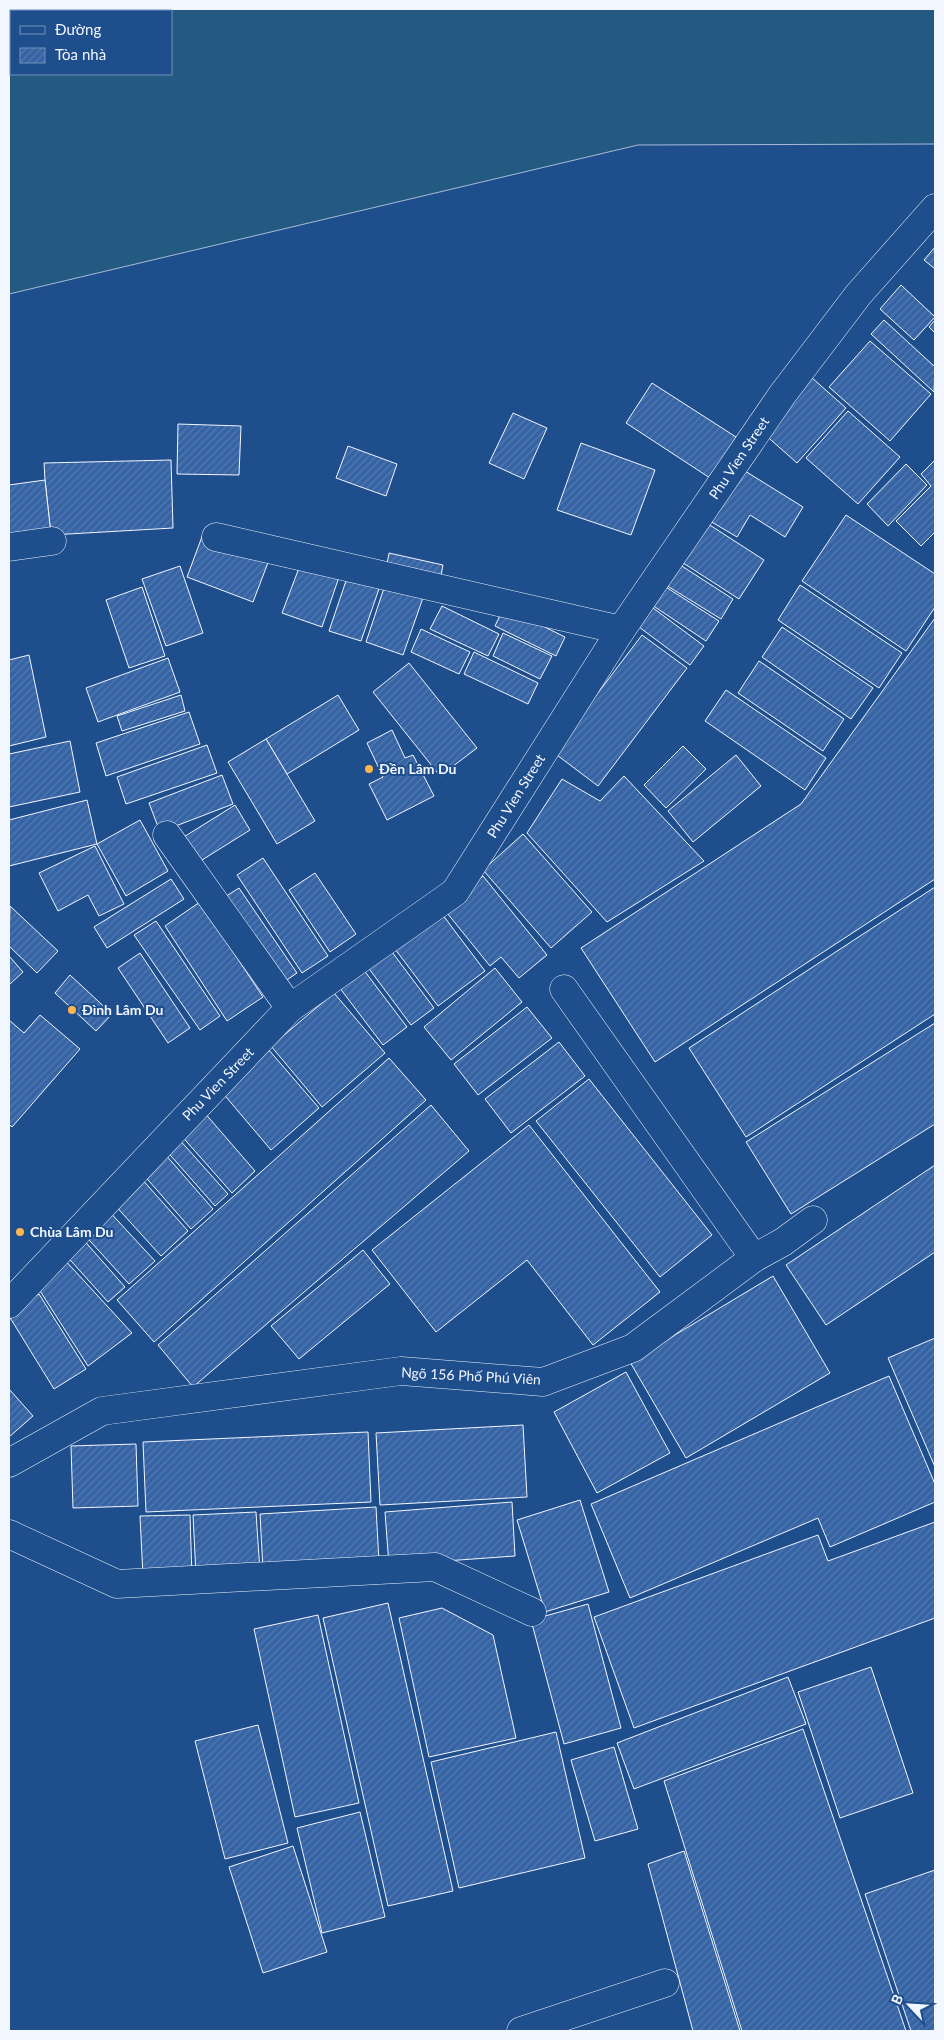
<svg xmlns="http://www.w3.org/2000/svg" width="944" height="2040" font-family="Lato,sans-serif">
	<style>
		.garden { fill: #245a82; stroke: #a8bbd7; fill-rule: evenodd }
		.building { fill: url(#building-hatch); stroke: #f2f6ff }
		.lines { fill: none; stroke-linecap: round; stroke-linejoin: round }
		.minor-casing { stroke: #f2f6ff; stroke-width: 29 }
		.minor { stroke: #1f4e8c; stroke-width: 28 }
		.poi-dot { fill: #ffb74d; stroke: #1f4e8c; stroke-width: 2 }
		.labels { text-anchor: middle; stroke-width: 4; stroke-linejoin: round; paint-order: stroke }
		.street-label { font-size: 14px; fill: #f2f6ff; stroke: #1f4e8c }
		.poi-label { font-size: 14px; font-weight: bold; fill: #f2f6ff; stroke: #1f4e8c; text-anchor: start }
	</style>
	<defs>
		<pattern id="building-hatch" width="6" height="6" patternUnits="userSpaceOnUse" patternTransform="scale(1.25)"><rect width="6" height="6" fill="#3563a3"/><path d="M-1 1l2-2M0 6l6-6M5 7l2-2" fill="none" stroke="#537ab1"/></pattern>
	</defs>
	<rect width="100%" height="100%" fill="#1f4e8c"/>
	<path class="garden" d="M 9,9 L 935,9 L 935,144 L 638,145 L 9,294 ZM 11,11 L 171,11 L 171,74 L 11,74 Z"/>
	<g class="building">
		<path d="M 935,247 L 935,269 L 924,260 Z"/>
		<path d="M 901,285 L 935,317 L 914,340 L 880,309 Z"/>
		<path d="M 884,320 L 935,367 L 934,392 L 871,334 Z"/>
		<path d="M 935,320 L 935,333 L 929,327 Z"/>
		<path d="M 870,341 L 931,394 L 890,441 L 829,387 Z"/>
		<path d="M 811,377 L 846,408 L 797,463 L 762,432 Z"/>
		<path d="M 652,383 L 736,437 L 710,478 L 626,423 Z"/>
		<path d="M 848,411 L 900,457 L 858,504 L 806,458 Z"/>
		<path d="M 513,413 L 547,428 L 524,479 L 489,463 Z"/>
		<path d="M 178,424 L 241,426 L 239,475 L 177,474 Z"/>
		<path d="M 581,443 L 655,470 L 631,535 L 557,510 Z"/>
		<path d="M 348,446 L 397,464 L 386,496 L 336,478 Z"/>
		<path d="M 171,460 L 173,528 L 51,535 L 45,480 L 44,463 Z"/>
		<path d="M 935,460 L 935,532 L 921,546 L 896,521 L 931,486 L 921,474 Z"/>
		<path d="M 906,464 L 927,485 L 888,526 L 867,504 Z"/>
		<path d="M 737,466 L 803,507 L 785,537 L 750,515 L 737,537 L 705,518 Z"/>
		<path d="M 45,480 L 51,535 L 9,540 L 9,485 Z"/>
		<path d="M 846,515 L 935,574 L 935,607 L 906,651 L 802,581 Z"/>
		<path d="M 702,520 L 764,560 L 739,599 L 677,559 Z"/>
		<path d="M 203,534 L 269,560 L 253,602 L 187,577 Z"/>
		<path d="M 389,553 L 443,565 L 440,581 L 386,570 Z"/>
		<path d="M 302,560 L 340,574 L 322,627 L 282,613 Z"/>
		<path d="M 674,561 L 733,599 L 721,619 L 661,582 Z"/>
		<path d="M 180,566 L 203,633 L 166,646 L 142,579 Z"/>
		<path d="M 349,572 L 381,583 L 361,641 L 329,631 Z"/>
		<path d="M 387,579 L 425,592 L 403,655 L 366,642 Z"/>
		<path d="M 658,582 L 719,621 L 706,641 L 646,601 Z"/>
		<path d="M 800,585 L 902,653 L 879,688 L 778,620 Z"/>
		<path d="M 142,587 L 165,656 L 129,668 L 106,600 Z"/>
		<path d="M 649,605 L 704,646 L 690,665 L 635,624 Z"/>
		<path d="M 442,606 L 499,634 L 488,656 L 430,629 Z"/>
		<path d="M 504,607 L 565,637 L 556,656 L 495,626 Z"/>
		<path d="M 935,618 L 935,879 L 655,1062 L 581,948 L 801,804 Z"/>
		<path d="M 782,627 L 873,688 L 851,719 L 762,657 Z"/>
		<path d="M 421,629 L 470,652 L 459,674 L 411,652 Z"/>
		<path d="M 503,633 L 552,656 L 540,679 L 493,656 Z"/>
		<path d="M 642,635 L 687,668 L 598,786 L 553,752 Z"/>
		<path d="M 474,652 L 538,683 L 528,704 L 464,674 Z"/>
		<path d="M 29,655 L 46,737 L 9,746 L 9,660 Z"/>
		<path d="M 168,658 L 180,692 L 98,722 L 86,688 Z"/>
		<path d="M 759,661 L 844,719 L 823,751 L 738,693 Z"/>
		<path d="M 409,663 L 477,748 L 440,776 L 373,692 Z"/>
		<path d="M 726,690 L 826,758 L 805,790 L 705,721 Z"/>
		<path d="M 181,695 L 185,711 L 122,731 L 117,716 Z"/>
		<path d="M 338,695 L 359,730 L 287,774 L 266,739 Z"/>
		<path d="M 189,712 L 200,744 L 106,776 L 96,743 Z"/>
		<path d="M 392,730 L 405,758 L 413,755 L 434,796 L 387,820 L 369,784 L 383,777 L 367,743 Z"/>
		<path d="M 266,739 L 315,821 L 277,844 L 228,762 Z"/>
		<path d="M 70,741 L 80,792 L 9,807 L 9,754 Z"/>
		<path d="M 207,745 L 217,773 L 126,804 L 117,777 Z"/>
		<path d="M 683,746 L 706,769 L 666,808 L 644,785 Z"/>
		<path d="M 736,755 L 761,786 L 693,842 L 668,811 Z"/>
		<path d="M 222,775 L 233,804 L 160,832 L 149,803 Z"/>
		<path d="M 624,776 L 704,861 L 607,922 L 527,833 L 562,779 L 600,801 Z"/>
		<path d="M 87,800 L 97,844 L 9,866 L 9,820 Z"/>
		<path d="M 235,805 L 250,830 L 194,865 L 179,840 Z"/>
		<path d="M 140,820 L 168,871 L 126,896 L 97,844 Z"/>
		<path d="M 523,834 L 592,912 L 551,948 L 483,870 Z"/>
		<path d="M 95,846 L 124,904 L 99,916 L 88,895 L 58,911 L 39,873 Z"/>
		<path d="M 263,858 L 328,956 L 302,973 L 237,875 Z"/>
		<path d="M 315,873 L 356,934 L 330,952 L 289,890 Z"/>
		<path d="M 483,876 L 547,955 L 519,978 L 501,957 L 490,966 L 443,908 Z"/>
		<path d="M 171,879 L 184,899 L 107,948 L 94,927 Z"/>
		<path d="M 935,887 L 935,1014 L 746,1137 L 689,1048 Z"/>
		<path d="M 239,888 L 297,973 L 278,986 L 220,900 Z"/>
		<path d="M 200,902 L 263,997 L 227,1021 L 165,926 Z"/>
		<path d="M 10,906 L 58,951 L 37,973 L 9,946 Z"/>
		<path d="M 439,910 L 485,971 L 438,1006 L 392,945 Z"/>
		<path d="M 156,921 L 220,1016 L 200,1030 L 134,935 Z"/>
		<path d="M 389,948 L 434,1008 L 411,1025 L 367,966 Z"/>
		<path d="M 140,953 L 190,1028 L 168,1043 L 118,968 Z"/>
		<path d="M 9,956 L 23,972 L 9,985 Z"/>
		<path d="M 495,968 L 522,1002 L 451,1060 L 424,1027 Z"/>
		<path d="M 363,969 L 407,1027 L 383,1045 L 339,987 Z"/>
		<path d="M 70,975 L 112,1014 L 96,1031 L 55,993 Z"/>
		<path d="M 334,993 L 385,1053 L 322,1107 L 271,1046 Z"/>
		<path d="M 527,1007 L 552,1038 L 478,1095 L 454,1064 Z"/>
		<path d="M 40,1015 L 80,1049 L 12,1127 L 9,1124 L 9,1020 L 24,1033 Z"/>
		<path d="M 935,1023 L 935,1124 L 791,1214 L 746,1142 Z"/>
		<path d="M 559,1042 L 585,1076 L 511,1133 L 485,1099 Z"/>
		<path d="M 268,1049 L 319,1108 L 271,1150 L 221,1091 Z"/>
		<path d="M 389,1058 L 426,1100 L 154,1342 L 117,1300 Z"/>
		<path d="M 589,1079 L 712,1235 L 660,1277 L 536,1121 Z"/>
		<path d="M 431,1105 L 469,1151 L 193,1387 L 158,1345 Z"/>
		<path d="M 203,1111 L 255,1171 L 232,1193 L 179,1133 Z"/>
		<path d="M 529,1125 L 660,1292 L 593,1345 L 527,1260 L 436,1332 L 372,1250 Z"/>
		<path d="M 177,1137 L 228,1194 L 215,1206 L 164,1148 Z"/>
		<path d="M 164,1153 L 213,1209 L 191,1229 L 142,1173 Z"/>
		<path d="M 935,1165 L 935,1252 L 826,1325 L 786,1265 Z"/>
		<path d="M 140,1177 L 188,1231 L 161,1256 L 112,1202 Z"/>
		<path d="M 106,1208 L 155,1261 L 129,1284 L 81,1231 Z"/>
		<path d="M 81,1237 L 125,1287 L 108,1302 L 63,1252 Z"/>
		<path d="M 363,1250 L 390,1284 L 299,1359 L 271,1326 Z"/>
		<path d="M 62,1257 L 132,1333 L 88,1366 L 35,1283 Z"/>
		<path d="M 773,1276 L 830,1373 L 686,1458 L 630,1362 Z"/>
		<path d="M 39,1294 L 86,1369 L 54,1389 L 9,1316 L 9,1312 Z"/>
		<path d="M 935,1338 L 935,1467 L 888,1358 Z"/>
		<path d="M 626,1372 L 670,1453 L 597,1493 L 554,1412 Z"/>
		<path d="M 889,1376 L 935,1484 L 935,1502 L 830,1547 L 818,1518 L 630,1598 L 591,1504 Z"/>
		<path d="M 9,1389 L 33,1416 L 9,1437 Z"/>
		<path d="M 523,1425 L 527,1497 L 380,1505 L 376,1433 Z"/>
		<path d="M 368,1432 L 371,1502 L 146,1512 L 143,1442 Z"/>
		<path d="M 136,1444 L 138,1506 L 73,1508 L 71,1446 Z"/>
		<path d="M 580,1500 L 609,1592 L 545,1612 L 517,1520 Z"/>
		<path d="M 512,1502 L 515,1556 L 389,1565 L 385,1512 Z"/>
		<path d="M 376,1507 L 379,1562 L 263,1570 L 260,1514 Z"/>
		<path d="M 256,1512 L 260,1572 L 196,1575 L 193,1515 Z"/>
		<path d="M 190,1515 L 192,1576 L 143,1577 L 140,1516 Z"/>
		<path d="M 935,1522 L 935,1618 L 634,1728 L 594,1617 L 818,1535 L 828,1561 Z"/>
		<path d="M 388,1603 L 453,1891 L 388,1906 L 323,1618 Z"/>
		<path d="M 588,1604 L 621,1728 L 564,1744 L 531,1620 Z"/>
		<path d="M 442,1608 L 493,1635 L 516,1738 L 429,1757 L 399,1618 Z"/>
		<path d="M 318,1615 L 359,1803 L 295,1817 L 254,1629 Z"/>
		<path d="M 871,1667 L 913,1793 L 840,1818 L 798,1692 Z"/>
		<path d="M 788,1677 L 806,1724 L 634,1789 L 617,1743 Z"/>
		<path d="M 258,1725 L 288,1843 L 225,1859 L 195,1741 Z"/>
		<path d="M 803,1729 L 906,2031 L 742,2031 L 664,1781 Z"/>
		<path d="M 556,1732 L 585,1858 L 459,1888 L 431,1762 Z"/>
		<path d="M 614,1747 L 638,1829 L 595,1841 L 571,1760 Z"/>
		<path d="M 360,1812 L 385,1917 L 322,1933 L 297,1828 Z"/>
		<path d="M 293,1846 L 327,1952 L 263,1973 L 229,1867 Z"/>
		<path d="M 684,1851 L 740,2031 L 693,2031 L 648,1864 Z"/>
		<path d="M 935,1870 L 935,2031 L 911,2031 L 865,1894 Z"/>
	</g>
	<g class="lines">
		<defs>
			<g id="minor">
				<path d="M 216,537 L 621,630"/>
				<path d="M 9,547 L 52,541"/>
				<path d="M 167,835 L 290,1008"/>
				<path d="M 564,989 L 754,1258"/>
				<path d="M 9,1304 L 290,1008 L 455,892 L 621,630 L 782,395 L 858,295 L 935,208"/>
				<path d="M 9,1463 L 102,1411 L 401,1371 L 543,1382 L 633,1348 L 754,1258 L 783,1242 L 813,1220"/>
				<path d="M 9,1534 L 117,1584 L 435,1567 L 532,1612"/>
				<path d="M 521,2031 L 665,1983"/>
			</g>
		</defs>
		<use href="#minor" class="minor-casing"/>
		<use href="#minor" class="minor"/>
	</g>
	<g class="poi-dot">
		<circle cx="369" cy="769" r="5"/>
		<circle cx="72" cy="1010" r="5"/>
		<circle cx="20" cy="1232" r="5"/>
	</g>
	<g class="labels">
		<g class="street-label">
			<text transform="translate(739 458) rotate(-56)" y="5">Phu Vien Street</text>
			<text transform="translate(516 796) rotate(-58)" y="5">Phu Vien Street</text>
			<text transform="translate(218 1084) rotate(-46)" y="5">Phu Vien Street</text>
			<text transform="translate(471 1376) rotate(3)" y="5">Ngõ 156 Phố Phú Viên</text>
		</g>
		<g class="poi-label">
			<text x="379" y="774">Đền Lâm Du</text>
			<text x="82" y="1015">Đình Lâm Du</text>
			<text x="30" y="1237">Chùa Lâm Du</text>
		</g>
	</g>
	<rect width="944" height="2040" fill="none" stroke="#f2f6ff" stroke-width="20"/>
	<rect x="10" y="10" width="162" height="65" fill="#1f4e8c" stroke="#7391ba"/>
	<rect x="20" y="26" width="25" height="8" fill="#1f4e8c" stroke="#7391ba"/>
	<text x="55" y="35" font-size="15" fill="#f2f6ff">Đường</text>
	<rect x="20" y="48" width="25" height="15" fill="url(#building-hatch)" stroke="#7391ba"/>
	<text x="55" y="60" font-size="15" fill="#f2f6ff">Tòa nhà</text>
	<g transform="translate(909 2005) rotate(295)" stroke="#1f4e8c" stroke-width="4" paint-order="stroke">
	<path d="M0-4L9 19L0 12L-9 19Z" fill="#f2f6ff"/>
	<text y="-8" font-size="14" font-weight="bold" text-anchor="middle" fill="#f2f6ff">B</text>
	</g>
</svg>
